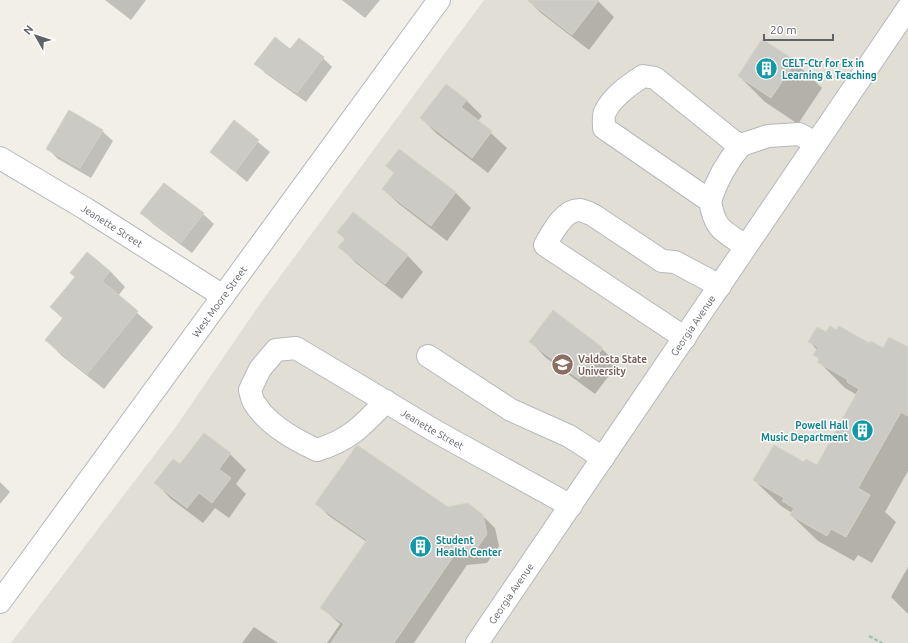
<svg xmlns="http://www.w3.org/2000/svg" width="908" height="643" font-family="Ubuntu,sans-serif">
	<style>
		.education { fill: #e1ded6 }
		.shadow { fill: #0003 }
		.building { fill: #cccac5; stroke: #d6d1c6 }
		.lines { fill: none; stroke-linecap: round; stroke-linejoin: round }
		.minor-casing { stroke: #b5b8bc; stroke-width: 24 }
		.path { stroke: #9cc7a9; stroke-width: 2.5; stroke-dasharray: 4 2; stroke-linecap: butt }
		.minor { stroke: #fff; stroke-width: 22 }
		.labels { text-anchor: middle; stroke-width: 3; stroke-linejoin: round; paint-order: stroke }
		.culture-label { font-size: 10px; font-weight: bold; fill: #0d838f; stroke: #fff; text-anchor: start }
		.street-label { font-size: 10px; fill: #5f6368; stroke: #fff }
		.education-label { font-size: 10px; font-weight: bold; fill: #785e54; stroke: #fff; text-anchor: start }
	</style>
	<rect width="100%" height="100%" fill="#f1efe8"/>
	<path class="education" d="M 484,0 L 908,0 L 908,643 L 11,643 L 175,428 L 262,301 Z"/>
	<g class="shadow">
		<path d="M 105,0 L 146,0 L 131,20 Z"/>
		<path d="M 342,0 L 380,0 L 365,18 Z"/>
		<path d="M 528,0 L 597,0 L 614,17 L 589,50 L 541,13 Z"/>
		<path d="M 291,50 L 323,58 L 332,67 L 306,102 L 265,73 L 256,63 Z"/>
		<path d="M 795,62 L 822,88 L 798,124 L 765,102 L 739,76 Z"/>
		<path d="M 466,100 L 482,116 L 478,121 L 507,148 L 488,173 L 437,134 L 421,118 Z"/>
		<path d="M 234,122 L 270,152 L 247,182 L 211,152 Z"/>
		<path d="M 102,131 L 113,141 L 91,178 L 58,159 L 47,148 Z"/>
		<path d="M 383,189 L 455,192 L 471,208 L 447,241 L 399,204 Z"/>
		<path d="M 142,213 L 203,214 L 214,224 L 192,253 L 153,224 Z"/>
		<path d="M 353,213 L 408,256 L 423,272 L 402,299 L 356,263 L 340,247 L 346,240 L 338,232 Z"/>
		<path d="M 110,271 L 125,287 L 118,296 L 153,327 L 104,389 L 62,356 L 46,340 L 63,319 L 51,307 Z"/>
		<path d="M 836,331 L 883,349 L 908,348 L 908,471 L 885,512 L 896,522 L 872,563 L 858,555 L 854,561 L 818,541 L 791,515 L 792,513 L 781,506 L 754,480 L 804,464 L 817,466 L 857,395 L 845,388 L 819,362 L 820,360 L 815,355 L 817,350 L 810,342 Z"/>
		<path d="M 531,342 L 602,349 L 618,364 L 595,394 L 546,358 Z"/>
		<path d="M 230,454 L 246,470 L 236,484 L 246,494 L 229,518 L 215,508 L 203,523 L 171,499 L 156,483 L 180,466 Z"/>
		<path d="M 0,482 L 10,492 L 0,504 Z"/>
		<path d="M 317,504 L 447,508 L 483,516 L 495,528 L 499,546 L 487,563 L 467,565 L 414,643 L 327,643 L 340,624 L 322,608 L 367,542 L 329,516 Z"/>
		<path d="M 908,567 L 908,614 L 891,597 Z"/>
		<path d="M 254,627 L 278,643 L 242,643 Z"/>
	</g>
	<g class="building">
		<path d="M 527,0 L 599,0 L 572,35 Z"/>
		<path d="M 275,37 L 290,49 L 299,38 L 324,57 L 297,93 L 254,64 Z"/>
		<path d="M 762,39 L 796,61 L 771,98 L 738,76 Z"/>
		<path d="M 446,84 L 467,100 L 461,107 L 492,131 L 472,158 L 420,118 Z"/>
		<path d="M 69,110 L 103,130 L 80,168 L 46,149 Z"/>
		<path d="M 234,120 L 259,140 L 235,172 L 210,152 Z"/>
		<path d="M 399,149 L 456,192 L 431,226 L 382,189 L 394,173 L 386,166 Z"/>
		<path d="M 164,183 L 204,213 L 181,243 L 140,213 Z"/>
		<path d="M 353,212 L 408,255 L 385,284 L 338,247 L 345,239 L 337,232 Z"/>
		<path d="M 87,252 L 110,271 L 102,281 L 138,311 L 87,374 L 45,340 L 63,318 L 50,307 L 75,277 L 70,273 Z"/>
		<path d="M 553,310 L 603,348 L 579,379 L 529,342 Z"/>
		<path d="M 830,326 L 836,330 L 839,326 L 869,343 L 871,341 L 883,348 L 889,337 L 908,347 L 908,416 L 901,412 L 858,488 L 870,495 L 846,537 L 831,529 L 827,536 L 790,515 L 794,508 L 782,501 L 784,498 L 753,480 L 774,445 L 804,462 L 806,459 L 817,465 L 859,389 L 847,382 L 848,380 L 817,362 L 820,358 L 813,355 L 818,347 L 808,342 L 817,327 L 826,332 Z"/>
		<path d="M 204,433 L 231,453 L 219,469 L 231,478 L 212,503 L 199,493 L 187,508 L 154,483 L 173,459 L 180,464 Z"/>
		<path d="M 357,445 L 448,507 L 468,503 L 483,515 L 487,534 L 475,551 L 455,554 L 394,643 L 331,643 L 344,624 L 320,608 L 367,540 L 315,504 Z"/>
	</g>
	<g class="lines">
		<defs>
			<g id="minor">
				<path id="s1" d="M 0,158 L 86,209 L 223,296"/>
				<path d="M 710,201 C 717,179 726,163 741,145"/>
				<path d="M 746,246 C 723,231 715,230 710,201 L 604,128 C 604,124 603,116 605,112 C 612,97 629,85 643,76 L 655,78 L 733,141 L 741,145 L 768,136 L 799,134 L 816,143"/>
				<path d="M 685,338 L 545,245 C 552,233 564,209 580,210 C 584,211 589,213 593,215 L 662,261 L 675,262 L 720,286"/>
				<path d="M 428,356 L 511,410 L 569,436 L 603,458"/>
				<path id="s2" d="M 386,401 C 362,426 350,440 317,450 C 295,440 268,425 255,404 C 252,400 251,394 250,390 L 260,369 L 276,350 L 296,348 L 435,431 L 571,506"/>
				<path id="s3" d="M 0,602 L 439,0"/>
				<path id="s4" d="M 477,643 L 908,8"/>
			</g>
		</defs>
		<use href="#minor" class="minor-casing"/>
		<path class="path" d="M 869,636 L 882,643"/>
		<use href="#minor" class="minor"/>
	</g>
	<defs>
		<symbol id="building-disc" viewBox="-11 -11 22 22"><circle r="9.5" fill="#0f9aa8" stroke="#fff"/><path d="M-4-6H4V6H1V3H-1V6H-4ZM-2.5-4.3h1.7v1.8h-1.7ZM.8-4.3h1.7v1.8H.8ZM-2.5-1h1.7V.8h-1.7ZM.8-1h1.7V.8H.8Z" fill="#fff"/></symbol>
		<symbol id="university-disc" viewBox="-11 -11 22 22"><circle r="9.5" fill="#8d6e63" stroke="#fff"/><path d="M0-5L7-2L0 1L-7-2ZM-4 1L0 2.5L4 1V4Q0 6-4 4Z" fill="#fff"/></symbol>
	</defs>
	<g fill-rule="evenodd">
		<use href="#building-disc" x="754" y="56" width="25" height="25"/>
		<use href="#university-disc" x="550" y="352" width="25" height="25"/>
		<use href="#building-disc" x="850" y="418" width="25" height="25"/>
		<use href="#building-disc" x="408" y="534" width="25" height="25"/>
	</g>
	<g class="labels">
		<g class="culture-label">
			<text x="782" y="67">CELT-Ctr for Ex in<tspan x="782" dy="12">Learning &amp; Teaching</tspan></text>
			<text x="848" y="429" text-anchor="end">Powell Hall<tspan x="848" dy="12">Music Department</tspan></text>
			<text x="436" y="544">Student<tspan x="436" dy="12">Health Center</tspan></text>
		</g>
		<g class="street-label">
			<text dy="4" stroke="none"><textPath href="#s1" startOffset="131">Jeanette Street</textPath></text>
			<text dy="4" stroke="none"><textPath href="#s3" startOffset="372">West Moore Street</textPath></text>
			<text dy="4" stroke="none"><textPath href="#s4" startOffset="384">Georgia Avenue</textPath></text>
			<text dy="4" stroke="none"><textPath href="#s2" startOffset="406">Jeanette Street</textPath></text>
			<text dy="4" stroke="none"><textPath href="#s4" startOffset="60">Georgia Avenue</textPath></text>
		</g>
		<g class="education-label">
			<text x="578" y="363">Valdosta State<tspan x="578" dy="12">University</tspan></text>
		</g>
	</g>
	<g transform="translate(36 36) rotate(309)" stroke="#ffffff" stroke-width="3" paint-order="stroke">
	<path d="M0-3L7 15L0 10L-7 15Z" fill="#5f6368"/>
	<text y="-6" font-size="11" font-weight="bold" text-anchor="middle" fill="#5f6368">N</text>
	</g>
	<path d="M764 34v6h69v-6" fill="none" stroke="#5f6368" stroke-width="2"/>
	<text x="770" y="34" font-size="12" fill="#5f6368" stroke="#ffffff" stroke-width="3" paint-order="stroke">20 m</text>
</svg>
